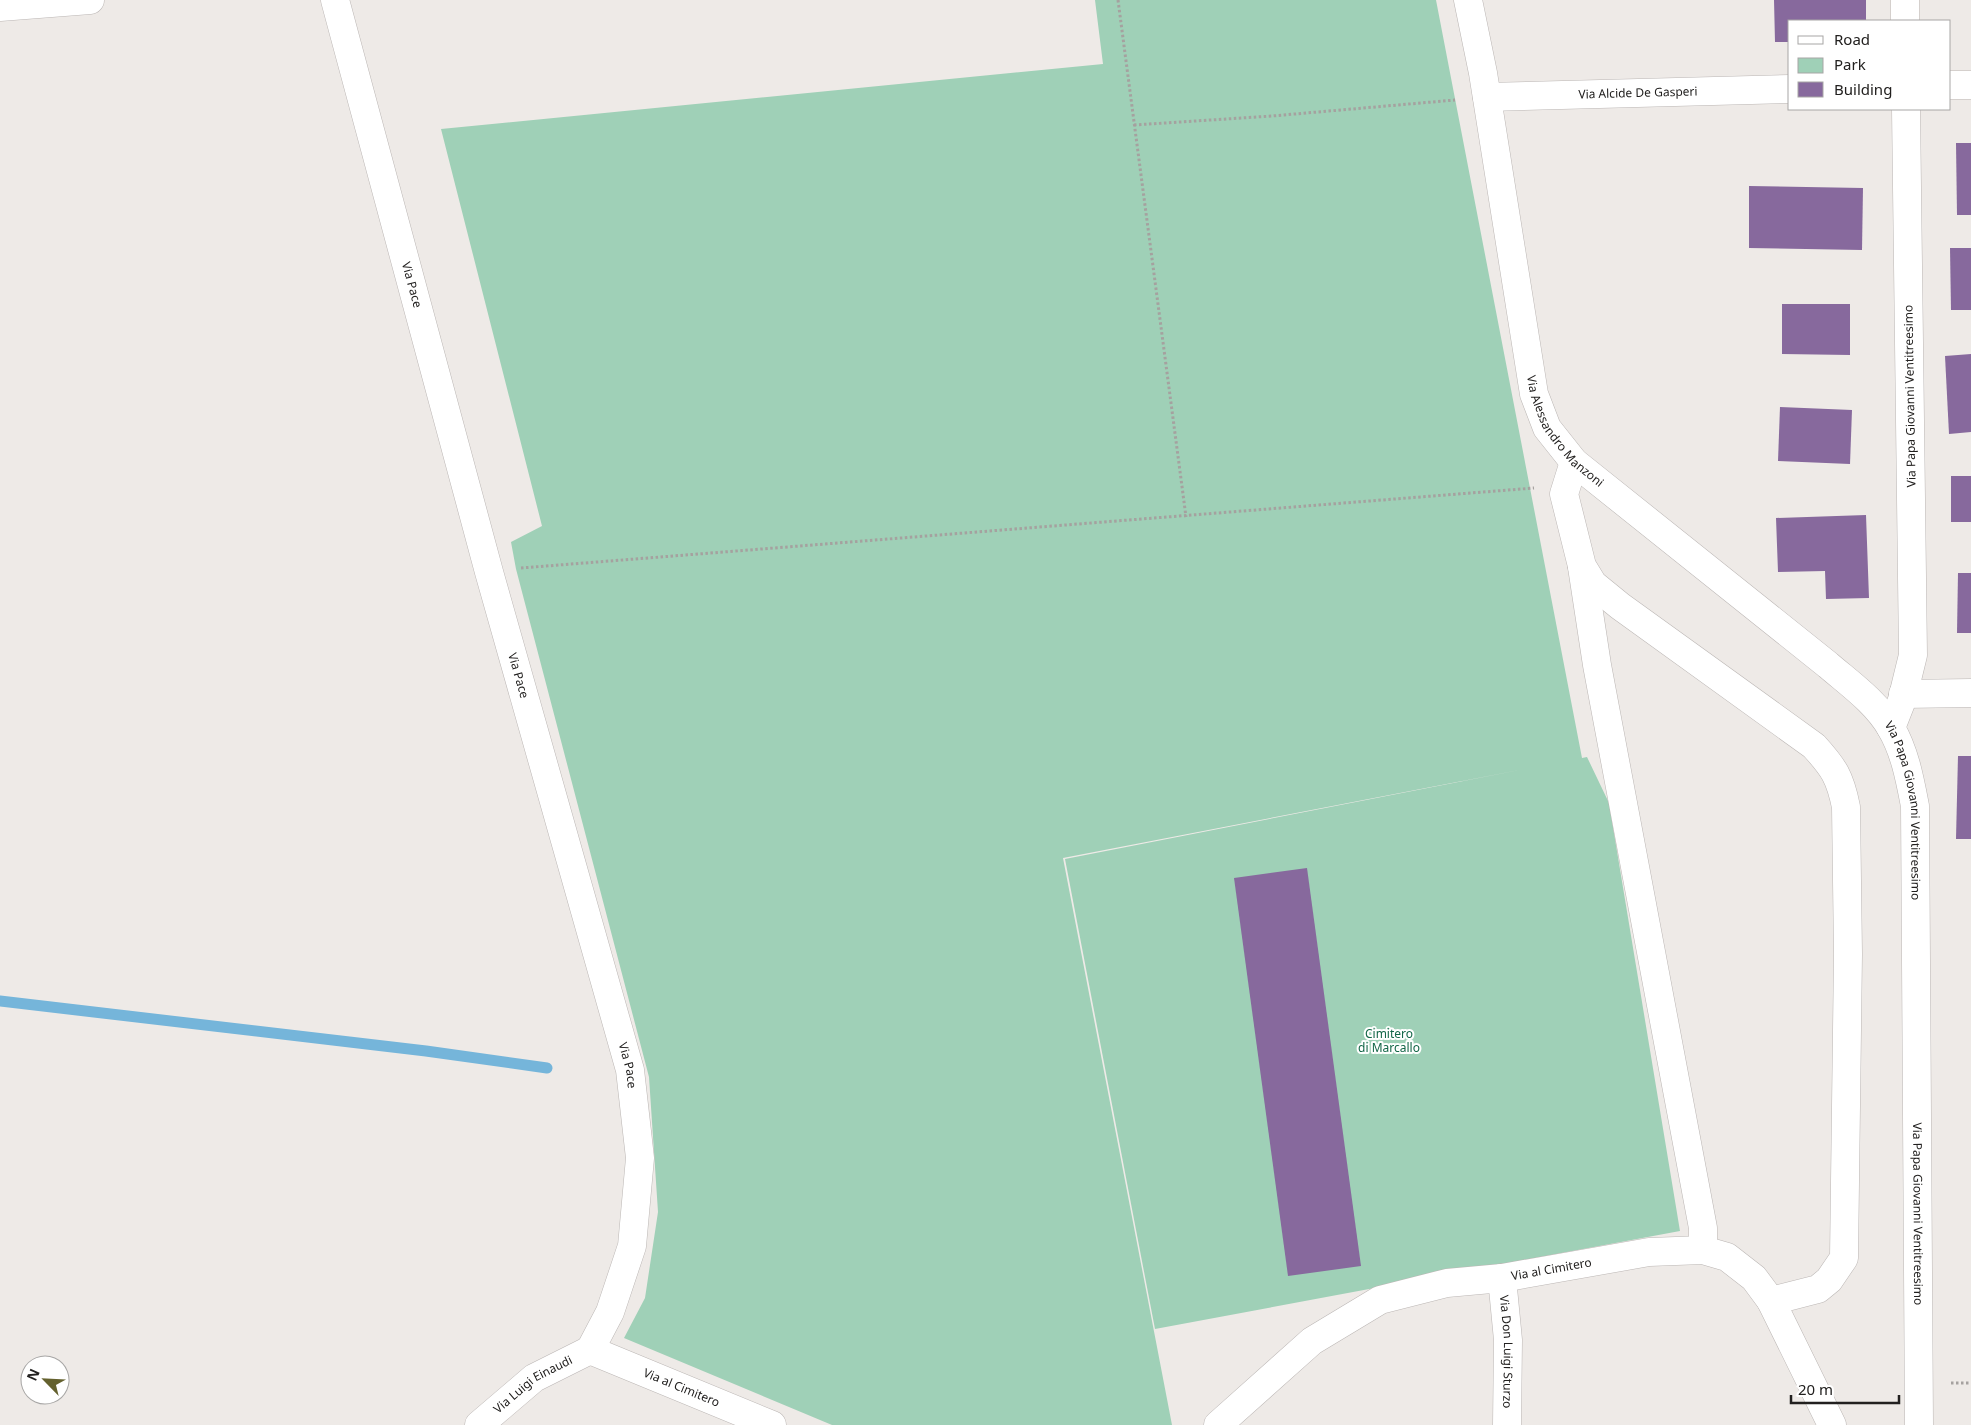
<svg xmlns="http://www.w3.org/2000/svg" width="1971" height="1425" font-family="'Noto Sans',sans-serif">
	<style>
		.green { fill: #9fd0b7 }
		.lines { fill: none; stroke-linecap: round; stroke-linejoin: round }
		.stream { stroke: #75b5da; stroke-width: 11 }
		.building { fill: #87699d }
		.minor-casing { stroke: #bbb6b4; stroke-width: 29 }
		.path { stroke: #a5a19f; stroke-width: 3; stroke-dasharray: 2.5 2.5; stroke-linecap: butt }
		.minor { stroke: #fff; stroke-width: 28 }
		.labels { text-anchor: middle; stroke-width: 4; stroke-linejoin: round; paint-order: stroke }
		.street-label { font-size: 12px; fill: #22201f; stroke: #fff }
		.park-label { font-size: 12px; fill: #126647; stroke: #fff }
	</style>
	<rect width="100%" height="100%" fill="#eeeae7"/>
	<path class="green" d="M 1095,0 L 1436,0 L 1582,758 L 1587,757 L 1609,803 L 1680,1231 L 1155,1329 L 1065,859 L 1550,764 L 1063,858 L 1172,1425 L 832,1425 L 624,1338 L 645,1298 L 658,1212 L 649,1077 L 516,569 L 511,542 L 542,526 L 441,129 L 1103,64 Z"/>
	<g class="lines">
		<path class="stream" d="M 0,1001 L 426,1051 L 547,1068"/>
	</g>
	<g class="building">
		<path d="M 1774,0 L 1866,0 L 1866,21 L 1790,21 L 1790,42 L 1775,42 Z"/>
		<path d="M 1956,143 L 1971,143 L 1971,215 L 1957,215 Z"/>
		<path d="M 1749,186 L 1863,188 L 1862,250 L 1749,248 Z"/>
		<path d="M 1950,248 L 1971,248 L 1971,310 L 1951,310 Z"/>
		<path d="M 1782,304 L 1850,304 L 1850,355 L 1782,354 Z"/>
		<path d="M 1971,354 L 1971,432 L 1949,434 L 1945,356 Z"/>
		<path d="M 1780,407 L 1852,410 L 1850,464 L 1778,461 Z"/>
		<rect x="1951" y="476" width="20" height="46"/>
		<path d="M 1866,515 L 1869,598 L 1826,599 L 1825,571 L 1778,572 L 1776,518 Z"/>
		<path d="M 1958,573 L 1971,573 L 1971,633 L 1957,633 Z"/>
		<path d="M 1958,756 L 1971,756 L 1971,839 L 1956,839 Z"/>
		<path d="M 1307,868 L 1361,1266 L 1288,1276 L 1234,878 Z"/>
	</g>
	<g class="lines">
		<defs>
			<g id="minor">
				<path id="s1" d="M 335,0 L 489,572 L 630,1070 L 640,1158 L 632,1246 L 610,1312 L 590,1350"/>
				<path id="s2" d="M 1468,0 L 1483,73 L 1534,394 L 1547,428 L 1574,462 L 1828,665 C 1850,684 1876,702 1891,728 C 1905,752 1910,780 1915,806 L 1919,1425"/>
				<path d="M 1905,0 L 1905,21"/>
				<path d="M 0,7 L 90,0"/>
				<path d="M 1950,85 L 1971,85"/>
				<path id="s3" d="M 1487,97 L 1790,89"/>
				<path d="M 1574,462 L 1564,494 L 1582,566 L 1593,584 L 1620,606 L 1814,746 C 1834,768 1840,777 1846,807 L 1848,954 L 1844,1258 L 1829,1280 L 1818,1289 L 1771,1301"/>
				<path d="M 1582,567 L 1597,665 L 1703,1228 L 1703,1250"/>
				<path d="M 1903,694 L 1971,693"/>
				<path d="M 1891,728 L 1902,700 L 1913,655 L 1906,109"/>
				<path id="s4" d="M 1502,1278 L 1508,1340 L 1507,1425"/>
				<path id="s5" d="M 590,1350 L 772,1425"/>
				<path id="s6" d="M 479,1425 L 534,1378 L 590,1350"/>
				<path id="s7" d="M 1218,1425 L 1312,1341 L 1380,1300 L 1447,1283 L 1502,1278 L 1649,1252 L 1703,1250 L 1727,1257 L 1754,1278 L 1771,1301 L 1832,1425"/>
			</g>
		</defs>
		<use href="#minor" class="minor-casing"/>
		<g class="path">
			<path d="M 1118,0 L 1186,517"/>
			<path d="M 1134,125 L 1272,116 L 1455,100"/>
			<path d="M 521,568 L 1534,488"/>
			<path d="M 1951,1383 L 1971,1383"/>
		</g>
		<use href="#minor" class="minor"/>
	</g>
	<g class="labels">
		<g class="street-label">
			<text dy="4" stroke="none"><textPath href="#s3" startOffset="151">Via Alcide De Gasperi</textPath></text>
			<text dy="4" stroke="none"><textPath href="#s1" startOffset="295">Via Pace</textPath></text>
			<text transform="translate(1910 396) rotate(-91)" y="4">Via Papa Giovanni Ventitreesimo</text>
			<text dy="4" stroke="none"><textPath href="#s2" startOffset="448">Via Alessandro Manzoni</textPath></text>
			<text dy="4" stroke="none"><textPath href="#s1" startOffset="700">Via Pace</textPath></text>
			<text dy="4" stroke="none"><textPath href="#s2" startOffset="979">Via Papa Giovanni Ventitreesimo</textPath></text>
			<text dy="4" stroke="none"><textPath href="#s1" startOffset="1105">Via Pace</textPath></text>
			<text dy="4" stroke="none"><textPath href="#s2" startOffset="1384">Via Papa Giovanni Ventitreesimo</textPath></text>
			<text dy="4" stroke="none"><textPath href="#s7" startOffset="380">Via al Cimitero</textPath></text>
			<text dy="4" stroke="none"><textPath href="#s4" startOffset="74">Via Don Luigi Sturzo</textPath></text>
			<text dy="4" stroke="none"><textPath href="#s6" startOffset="68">Via Luigi Einaudi</textPath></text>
			<text dy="4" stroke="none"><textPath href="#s5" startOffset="99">Via al Cimitero</textPath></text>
		</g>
		<g class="park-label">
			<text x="1389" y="1038">Cimitero<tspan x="1389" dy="14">di Marcallo</tspan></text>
		</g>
	</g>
	<rect x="1788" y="20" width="162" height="90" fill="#ffffff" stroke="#a7a6a5"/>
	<rect x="1798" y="36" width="25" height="8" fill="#ffffff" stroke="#a7a6a5"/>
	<text x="1834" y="45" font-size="15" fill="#22201f">Road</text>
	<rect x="1798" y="58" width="25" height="15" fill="#9fd0b7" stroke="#a7a6a5"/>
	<text x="1834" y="70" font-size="15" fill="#22201f">Park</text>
	<rect x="1798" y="82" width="25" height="15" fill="#87699d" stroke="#a7a6a5"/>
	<text x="1834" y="95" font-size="15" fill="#22201f">Building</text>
	<g transform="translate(45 1380) rotate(294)"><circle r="24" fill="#ffffff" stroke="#a7a6a5"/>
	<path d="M0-4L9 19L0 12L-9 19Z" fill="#64612e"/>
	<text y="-8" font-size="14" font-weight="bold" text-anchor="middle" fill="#22201f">N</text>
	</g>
	<path d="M1791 1395v8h108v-8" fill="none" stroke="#22201f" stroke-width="2.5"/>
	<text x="1798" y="1395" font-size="15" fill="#22201f" stroke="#ffffff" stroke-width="4" paint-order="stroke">20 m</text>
</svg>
